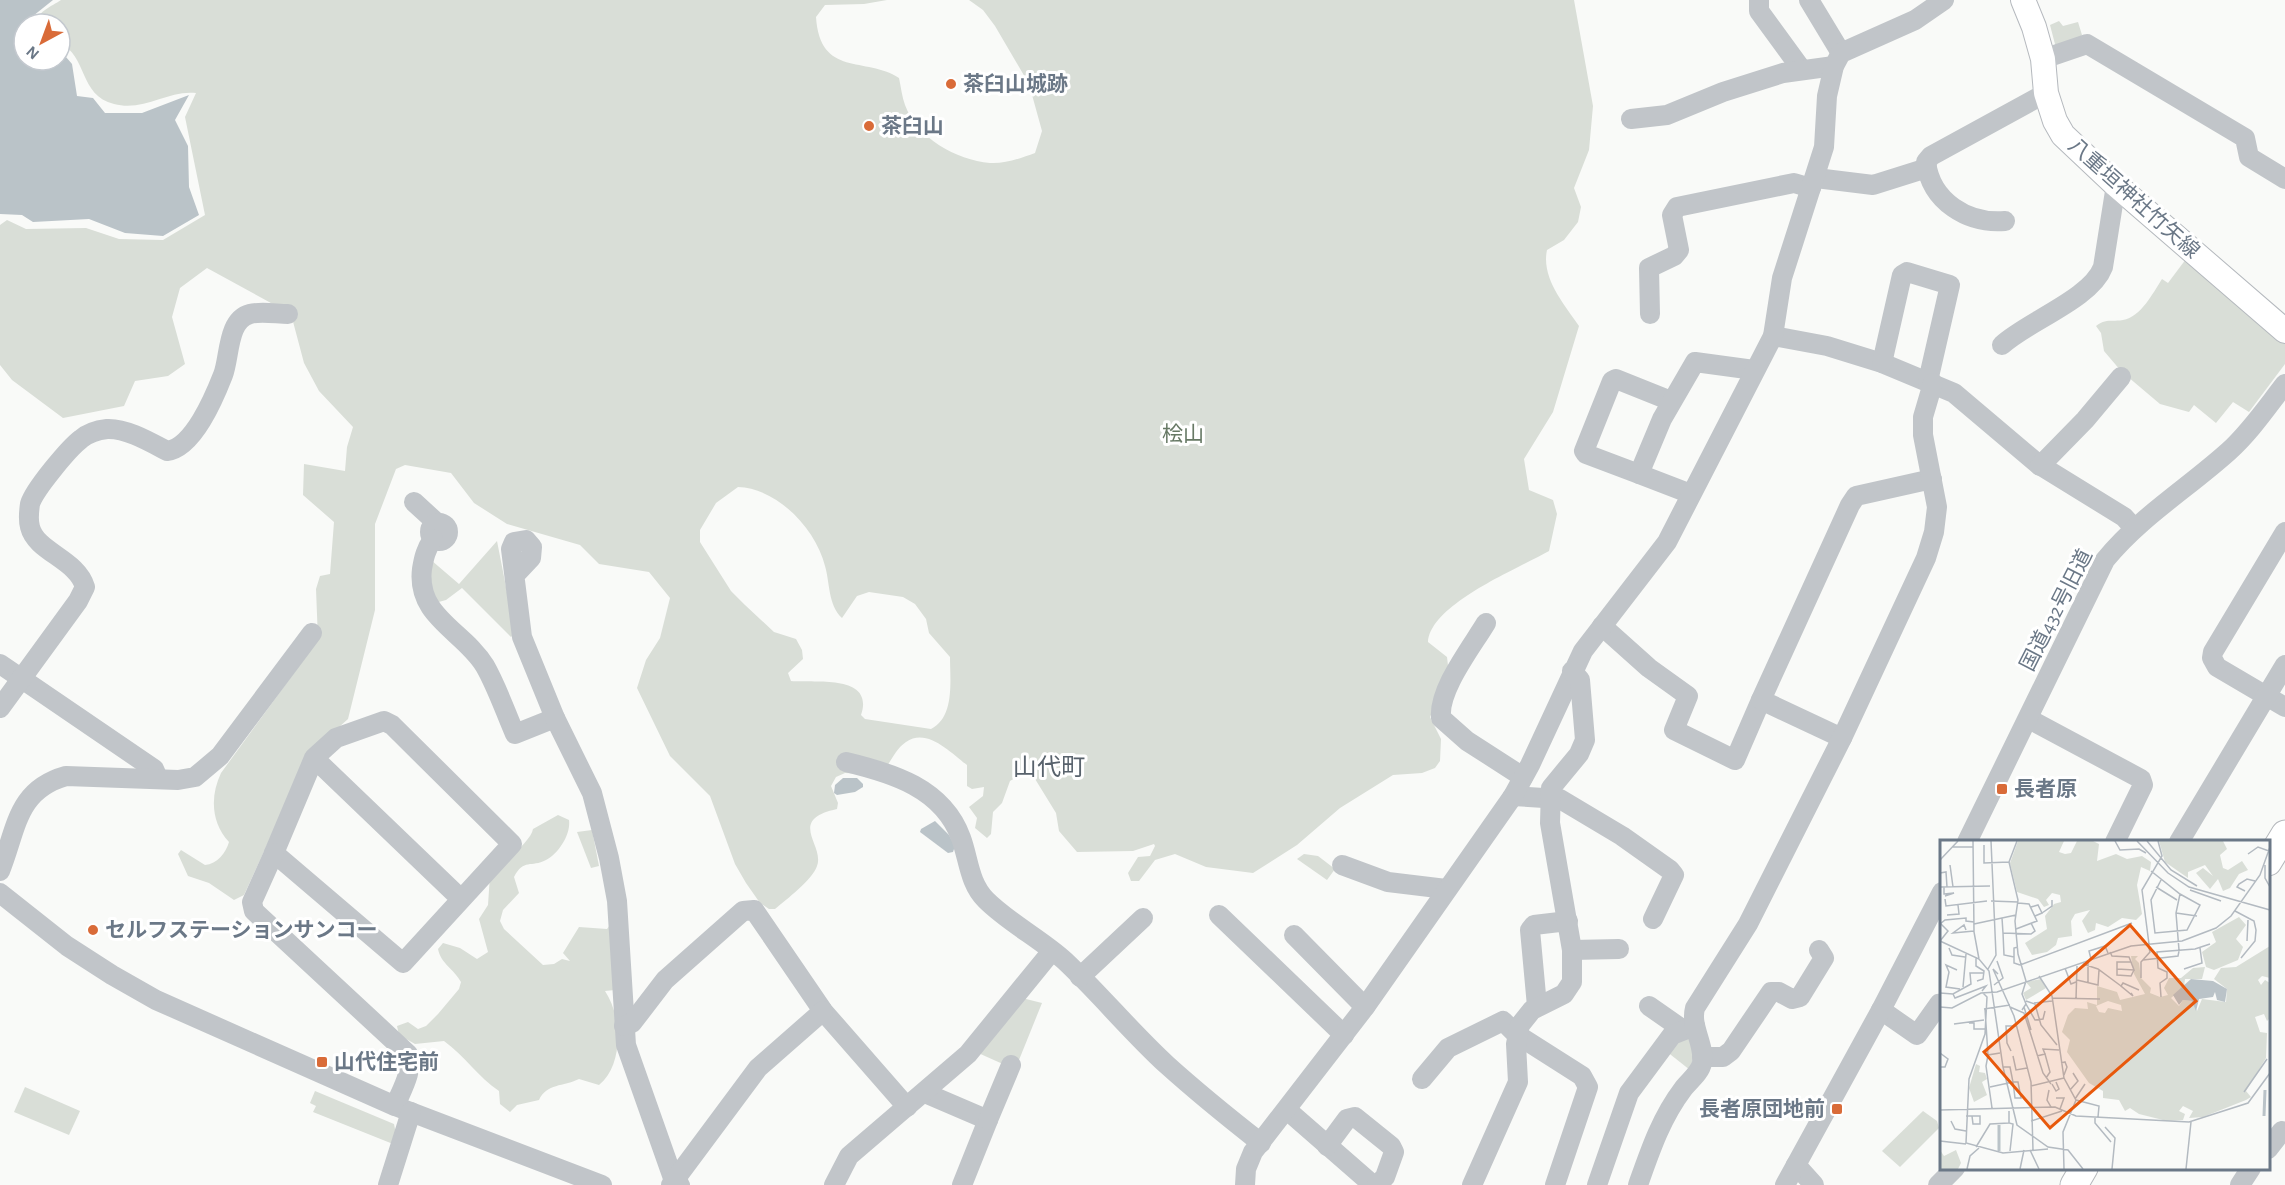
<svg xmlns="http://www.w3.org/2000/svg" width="2285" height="1185" font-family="'Alegreya Sans','Noto Sans JP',sans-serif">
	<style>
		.green { fill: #d9ded7; fill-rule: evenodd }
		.water { fill: #bac3c8 }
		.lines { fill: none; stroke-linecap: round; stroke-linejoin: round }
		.major-casing { stroke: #b5b9be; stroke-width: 26 }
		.highway-casing { stroke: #b5b8bc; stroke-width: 29 }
		.minor { stroke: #c1c5c9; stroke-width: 20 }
		.major { stroke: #fff; stroke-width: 24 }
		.highway { stroke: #fff; stroke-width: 27 }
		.poi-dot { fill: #d96b38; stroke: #fff; stroke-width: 2 }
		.labels { text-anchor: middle; stroke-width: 6; stroke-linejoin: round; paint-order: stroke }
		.poi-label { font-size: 21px; font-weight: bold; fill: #6b7887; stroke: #fff; text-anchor: start }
		.street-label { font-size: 21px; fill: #6b7887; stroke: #fff }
		.park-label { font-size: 21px; fill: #677965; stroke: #fff }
		.quarter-label { font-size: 24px; fill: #58626c; stroke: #fff }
		.inset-river { fill: none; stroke: #bac3c8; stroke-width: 3 }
		.inset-road { fill: none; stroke: #b3bac1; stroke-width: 1.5 }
		.view { fill: #e8590c; fill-opacity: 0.15; stroke: #e8590c; stroke-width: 3 }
		.inset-edge { fill: none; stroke: #6b7887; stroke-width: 3 }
	</style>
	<rect width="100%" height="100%" fill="#f9faf8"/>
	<g class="green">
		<path d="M 61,0 L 887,0 L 864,4 L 825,5 L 816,17 C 820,78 866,56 899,78 C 901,87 902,97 905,105 C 917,138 956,160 990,163 C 1005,164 1021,158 1035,153 L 1042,131 L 1029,84 L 995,26 L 983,10 L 969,0 L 1574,0 L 1593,106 L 1589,150 L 1574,188 L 1581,207 L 1578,222 L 1564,240 L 1547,250 C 1541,278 1564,304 1579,326 L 1553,412 L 1524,459 L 1529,490 L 1553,500 L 1557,514 L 1549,551 C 1519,568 1430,604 1428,642 L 1447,657 L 1449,674 L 1430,717 L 1441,739 L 1440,761 L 1435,768 L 1422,773 L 1393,775 L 1340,808 L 1297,845 L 1253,873 L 1206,867 L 1175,854 L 1155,860 L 1139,881 L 1131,881 L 1128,873 L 1138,857 L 1150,856 L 1155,846 L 1154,844 L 1133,851 L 1077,852 L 1059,831 L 1056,813 L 1032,774 L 1026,771 L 1010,781 L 1002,803 L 993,812 L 991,834 L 987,838 L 975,828 L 977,818 L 969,807 L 983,796 L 984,787 L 972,789 L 967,786 L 967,765 C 951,753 927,727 906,742 C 894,750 890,765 880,775 L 845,773 L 836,777 L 831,786 L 838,803 L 837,809 C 786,820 825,845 817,866 C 813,879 786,900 775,909 L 769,909 L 760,903 L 746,883 L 735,864 L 710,796 L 670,756 L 637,688 L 646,660 L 660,638 L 670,598 L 649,572 L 599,564 L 580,545 L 507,524 L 474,503 L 451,473 L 405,465 L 396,469 L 375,524 L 375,610 L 348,719 L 308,755 L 244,895 L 234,900 L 209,883 L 188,876 L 178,854 L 181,850 L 205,865 C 217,864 226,853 229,842 C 211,823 210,796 221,773 L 318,640 L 316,589 L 320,576 L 330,574 L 334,522 L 303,495 L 304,464 L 345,471 L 347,447 L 353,427 L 319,391 L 304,363 L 291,314 L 207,268 L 180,288 L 172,317 L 185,364 L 168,376 L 135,381 L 124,406 L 63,418 L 12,380 L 0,365 L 0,225 L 7,220 L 26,229 L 86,228 L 119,239 L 163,240 L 205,215 L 185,117 L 196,93 C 167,90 144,112 114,104 C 79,96 87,54 60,44 L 60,24 L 35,24 C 39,10 51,7 61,0 ZM 738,487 C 777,488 816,529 825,566 C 830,583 828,605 842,618 L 857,596 L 869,592 L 903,597 L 915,604 L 926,619 L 929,633 L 950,657 C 950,680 955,717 931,729 L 865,719 L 861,715 C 875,674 815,683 791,681 L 788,673 L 803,659 L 802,650 L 796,639 L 774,632 L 745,605 L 731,591 L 700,542 L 700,530 L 716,503 Z"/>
		<path d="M 2059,21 L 2063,26 L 2078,22 L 2082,35 L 2075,42 L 2056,48 L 2050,25 Z"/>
		<path d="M 2189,255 L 2285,336 L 2285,364 L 2249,412 L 2233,402 L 2216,423 L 2194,405 L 2189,412 L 2160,404 L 2121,371 L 2104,351 L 2101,333 L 2096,326 C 2106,318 2111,322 2123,320 C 2141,317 2153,293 2162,279 L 2168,283 Z"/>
		<path d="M 497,541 L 515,633 L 511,637 L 462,588 L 446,600 L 435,603 L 428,564 L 431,560 L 459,584 Z"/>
		<path d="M 558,815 L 569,820 C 571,834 559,853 546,860 C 531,868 524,858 514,877 L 519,893 L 503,910 L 500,921 L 504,929 L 543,965 L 554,964 L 562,959 L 570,961 L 563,953 L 579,927 L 607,929 L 612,922 L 615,990 L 605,991 C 622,1016 624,1065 599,1085 L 579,1079 C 563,1087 547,1083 539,1100 L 517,1105 L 510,1112 L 500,1104 L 499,1091 C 478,1077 465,1056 444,1041 L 415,1044 L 399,1035 L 397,1026 L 408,1022 L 418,1029 L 426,1026 L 438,1014 L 459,989 L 461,982 C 454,969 441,964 438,949 L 443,943 L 460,948 L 477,959 L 488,952 L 479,919 L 488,905 L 490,875 C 500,865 531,842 533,829 Z"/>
		<path d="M 592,830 L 599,866 L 591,868 L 577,832 Z"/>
		<path d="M 1304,854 L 1318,856 L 1335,869 L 1327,880 L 1297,859 Z"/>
		<path d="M 1022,998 L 1042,1003 L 1019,1060 L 1005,1065 L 976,1052 Z"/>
		<path d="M 1687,1035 L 1695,1051 L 1690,1070 L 1666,1051 Z"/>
		<path d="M 25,1087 L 80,1111 L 69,1135 L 14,1112 Z"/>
		<path d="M 315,1091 L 394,1124 L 396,1134 L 393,1144 L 313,1112 L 316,1106 L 310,1103 Z"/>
		<path d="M 1923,1111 L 1937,1121 L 1939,1128 L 1900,1167 L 1882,1151 Z"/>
	</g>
	<g class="water">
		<path d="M 0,0 L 53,0 L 33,16 L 31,24 L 24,24 L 24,60 L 60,60 L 60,50 L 72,64 L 77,96 L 93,98 L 105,113 L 142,113 L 189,95 L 175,120 L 188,146 L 189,187 L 199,215 L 163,236 L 125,233 L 89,219 L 33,222 L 22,215 L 0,214 Z"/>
		<path d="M 843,778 L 857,778 L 863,784 L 863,787 L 855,792 L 837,795 L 834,793 L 835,785 Z"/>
		<path d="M 935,821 L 949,835 L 955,846 L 953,852 L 948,853 L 920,832 L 921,829 Z"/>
	</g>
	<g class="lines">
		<defs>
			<path id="major" d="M 2023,0 L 2034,27 L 2043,59 L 2046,93 L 2055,121 L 2063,135 L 2116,185 L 2285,331"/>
			<g id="highway">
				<path d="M 2268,862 L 2285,834"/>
				<path d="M 2074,1185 L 2084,1168"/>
			</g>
		</defs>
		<use href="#major" class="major-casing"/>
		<use href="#highway" class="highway-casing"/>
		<g class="minor">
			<path d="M 1759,0 L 1759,11 L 1802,70"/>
			<path d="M 1809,0 L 1841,53"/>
			<path d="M 2043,59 L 2087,44 L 2245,138 L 2249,157 L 2285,179"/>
			<path d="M 1631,119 L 1667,115 L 1723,92 L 1783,73 L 1834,66"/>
			<path d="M 1816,178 L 1873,185 L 1927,168"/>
			<path d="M 2005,221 C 1968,224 1931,202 1926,162 L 1931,156 L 2046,93"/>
			<path d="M 1650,314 L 1649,268 L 1674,256 L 1679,250 L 1672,215 L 1677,207 L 1794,183 L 1811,188"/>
			<path d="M 1773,336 L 1827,346 L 1882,363 L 1954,393 L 2038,464 L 2124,517 L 2134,528"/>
			<path d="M 2002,345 C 2028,321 2091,299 2103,267 L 2116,185"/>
			<path d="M 1882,363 L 1902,275 L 1907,272 L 1950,285 L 1928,381"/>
			<path d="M 2040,466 L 2085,420 L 2121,377"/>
			<path d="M 1639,474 L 1586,454 L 1584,451 L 1612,381 L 1616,379 L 1671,401"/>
			<path d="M 1691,494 L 1639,474 L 1662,419 L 1695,362 L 1754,370"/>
			<path d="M 414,502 L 437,523"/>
			<circle cx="439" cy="532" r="9"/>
			<path d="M 2285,532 L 2213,652 L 2212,658 L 2217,667 L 2285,707"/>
			<path d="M 433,539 C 426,549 424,557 422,569 C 416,617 464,631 485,666 C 497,687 505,711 515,734 L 555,718 L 522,637 L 511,549 L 514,542 L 526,540 L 532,547 L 531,558 L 515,575"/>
			<path d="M 1486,623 C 1471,648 1438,690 1441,718 L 1467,741 L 1523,777"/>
			<path d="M 1602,626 L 1649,668 L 1688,696 L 1674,730 L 1735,760 L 1761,700"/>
			<path d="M 0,664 L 154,769 L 158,778"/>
			<path d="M 0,708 L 78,601 L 85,587 C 77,559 36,552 30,527 C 28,520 29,511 30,504 C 34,490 69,448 81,439 C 88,433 98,430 107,429 C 126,428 150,442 167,451 C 193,448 214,398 223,375 C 230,357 227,320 250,314 C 261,311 277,314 288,314"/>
			<path d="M 555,718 L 592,793 L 609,858 L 617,901 L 626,1045 L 674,1181 L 680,1185"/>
			<path d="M 2029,719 L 2141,779 L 2143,785 L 2115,842"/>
			<path d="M 1842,738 L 1761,700 L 1850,505 L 1856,496 L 1932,479"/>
			<path d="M 314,758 L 336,738 L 384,721 L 392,725 L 512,844 L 403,963 L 274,853 L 314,758 L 461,899"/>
			<path d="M 846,762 C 892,773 943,788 961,838 C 969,860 969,883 986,900 C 1009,923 1041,939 1065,961 C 1100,994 1131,1032 1167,1065 C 1197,1092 1229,1118 1261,1143"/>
			<path d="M 1513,796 L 1560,799 L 1622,836 L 1670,870 L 1674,875 L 1653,919"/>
			<path d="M 1967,842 L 2105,560 C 2140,517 2188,488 2229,451 C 2251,431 2267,407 2285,384"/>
			<path d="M 2179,842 L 2285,665"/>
			<path d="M 274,853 L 252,902 L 254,911 L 408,1054 C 414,1070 401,1091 395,1106"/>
			<path d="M 1342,865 L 1388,882 L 1446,889"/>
			<path d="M 0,871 C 17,829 16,790 66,776 L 178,780 L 195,777 L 220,756 L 312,633"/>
			<path d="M 0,893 L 67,946 L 112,975 L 156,1000 L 395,1106 L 602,1185"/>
			<path d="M 1219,915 L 1344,1035"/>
			<path d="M 1294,935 L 1365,1007"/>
			<path d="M 1572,950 L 1619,949"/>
			<path d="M 1080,977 L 1143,918"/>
			<path d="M 1537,1006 L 1530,930 L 1534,925 L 1568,921"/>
			<path d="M 1649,1006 L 1682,1029"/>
			<path d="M 1881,1010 L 1917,1035 L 1939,1004 L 1942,1005"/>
			<path d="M 624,1026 L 632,1023 L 665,980 L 743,911 L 754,910 L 823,1011 L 907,1107"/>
			<path d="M 1702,1057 L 1723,1057 L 1731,1051 L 1771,992 L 1779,992 L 1792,999 L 1800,997 L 1824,958 L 1819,950"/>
			<path d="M 1422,1079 L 1448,1048 L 1503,1021 L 1516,1034 L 1582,1076 L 1588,1087 L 1555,1185"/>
			<path d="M 925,1093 L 988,1120 L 962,1185"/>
			<path d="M 1287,1110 L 1373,1185"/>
			<path d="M 988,1120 L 1011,1065"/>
			<path d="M 1327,1146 L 1347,1119 L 1355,1117 L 1391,1146 L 1394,1152 L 1385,1177 L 1377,1185"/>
			<path d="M 2268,1149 L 2282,1131"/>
			<path d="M 1796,1165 L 1814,1185"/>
			<path d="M 388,1185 L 411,1112"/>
			<path d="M 671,1185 L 758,1068 L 823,1011"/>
			<path d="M 834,1185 L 849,1156 L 968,1054 L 1052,951"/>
			<path d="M 1245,1185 L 1246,1169 L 1253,1152 L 1365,1007 L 1513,796 L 1530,765 L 1583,651 L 1667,542 L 1773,336 L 1782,278 L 1824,147 L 1827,96 L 1834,66 L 1841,53 L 1915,20 L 1944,0"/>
			<path d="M 1472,1185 L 1518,1082 L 1516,1044 L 1520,1025 L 1532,1010 L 1564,994 L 1572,982 L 1572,950 L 1550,823 L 1551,788 L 1579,754 L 1585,740 L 1580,680 L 1572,671"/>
			<path d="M 1597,1185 L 1629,1093 L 1672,1035 L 1695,1026"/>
			<path d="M 1638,1185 C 1650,1151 1661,1118 1683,1089 C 1689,1081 1700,1073 1702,1063 C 1705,1044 1690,1027 1695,1008 L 1748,924 L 1842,738 L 1926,558 L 1934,532 L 1937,507 L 1923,435 L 1923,417 L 1933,383"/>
			<path d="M 1785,1185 L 1881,1010 L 1942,892"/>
			<path d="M 1938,1185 L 1955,1168"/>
			<path d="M 2240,1185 L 2251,1168"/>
		</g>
		<use href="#major" class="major"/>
		<use href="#highway" class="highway"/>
	</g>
	<g class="poi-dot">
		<circle cx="951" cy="84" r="6"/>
		<circle cx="869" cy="126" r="6"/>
		<rect x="1996" y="783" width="12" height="12" rx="3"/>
		<circle cx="93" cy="930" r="6"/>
		<rect x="316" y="1056" width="12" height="12" rx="3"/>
		<rect x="1831" y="1103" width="12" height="12" rx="3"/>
	</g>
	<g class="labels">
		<g class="poi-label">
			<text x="963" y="91">茶臼山城跡</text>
			<text x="881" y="133">茶臼山</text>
			<text x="2014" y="796">長者原</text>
			<text x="105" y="937">セルフステーションサンコー</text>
			<text x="334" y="1069">山代住宅前</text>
			<text x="1825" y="1116" text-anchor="end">長者原団地前</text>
		</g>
		<g class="street-label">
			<text transform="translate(2134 198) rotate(42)" y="7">八重垣神社竹矢線</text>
			<text transform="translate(2056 610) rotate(-63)" y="7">国道432号旧道</text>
		</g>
		<g class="park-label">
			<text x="1183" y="441">桧山</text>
		</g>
		<g class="quarter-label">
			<text x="1049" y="775">山代町</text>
		</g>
	</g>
	<g transform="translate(1940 840)">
		<rect width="330" height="330" fill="#f9faf8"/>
		<path d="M 78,1 L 124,1 L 119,12 L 125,14 L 131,13 L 137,1 L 153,1 L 159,4 L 157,21 L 176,14 L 187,19 L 202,16 L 211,22 L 210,31 L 201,27 L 197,45 L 202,74 L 196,80 L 182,78 L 168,87 L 156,83 L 155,90 L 148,93 L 142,81 L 150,70 L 135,74 L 131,81 L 132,96 L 118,98 L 116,105 L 107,112 L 92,115 L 85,103 L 107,89 L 105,76 L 114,64 L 121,62 L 120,55 L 112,53 L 106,60 L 109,65 L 104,67 L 98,59 L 77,52 L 70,23 ZM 219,1 L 283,1 L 287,9 L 280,15 L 283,28 L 288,30 L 302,21 L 308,30 L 299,34 L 290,48 L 283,51 L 278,39 L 270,49 L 256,33 L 263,28 L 273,36 L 265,25 L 248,32 L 248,38 L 225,22 ZM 299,77 L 306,85 L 296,99 L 303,107 L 298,120 L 274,130 L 266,127 L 262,112 L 276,102 L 272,92 ZM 330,106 L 330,138 L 322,136 L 318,140 L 321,145 L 325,140 L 330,143 L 330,178 L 327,181 L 324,174 L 315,177 L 320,192 L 327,193 L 326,218 L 306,251 L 311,257 L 306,260 L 263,277 L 249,278 L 253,271 L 243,266 L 239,271 L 245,274 L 243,280 L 227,281 L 199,274 L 190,268 L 185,271 L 179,260 L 163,258 L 163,251 L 149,243 L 127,212 L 130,200 L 122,192 L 128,175 L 135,168 L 148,169 L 147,162 L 157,165 L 157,146 L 177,152 L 180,160 L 205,154 L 194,134 L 191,116 L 198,116 L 195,119 L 199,123 L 201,138 L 211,148 L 210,153 L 220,157 L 228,155 L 224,148 L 229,138 L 241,138 L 253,128 L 265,127 L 262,139 L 245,139 L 244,147 L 231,158 L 239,166 L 243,160 L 253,161 L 257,171 L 262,159 L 286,162 L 287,149 L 274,139 L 281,128 L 296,127 ZM 168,161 L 181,165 L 182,171 L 168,168 L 165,173 L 159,172 L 156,166 ZM 101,139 L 106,148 L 86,160 L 83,153 L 91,148 L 86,142 ZM 36,224 L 40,226 L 39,232 L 45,233 L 47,239 L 42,242 L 47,255 L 34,262 L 29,248 ZM 0,310 L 4,316 L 16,310 L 21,323 L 18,329 L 0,329 Z" fill="#d9ded7" fill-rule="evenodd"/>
		<path d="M 251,139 L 273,141 L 287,149 L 285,162 L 277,160 L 275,152 L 273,157 L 259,159 L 256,171 L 252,161 L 243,160 L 239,165 L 233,155 Z" fill="#bac3c8"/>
		<path class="inset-river" d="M 324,276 L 325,250M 59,285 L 59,311"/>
		<path class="inset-road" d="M 33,1 L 34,92 L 39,119M 77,1 L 69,22 L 78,60 L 75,81 L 78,114 L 86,141 L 82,154 L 86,164 L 82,170M 175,1 L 180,10 L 199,9 L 206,13M 197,1 L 228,33 L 249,47 L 330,70M 207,1 L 231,30 L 257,46M 44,5 L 44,23 L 69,22M 12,7 L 33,7M 308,14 L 318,7 L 329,11M 0,20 L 18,1M 10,25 L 13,47M 325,25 L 325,38 L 330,47M 211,31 L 240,54 L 260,65 L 247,90 L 215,93 L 211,60 L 221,40M 0,33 L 6,32 L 7,47M 0,47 L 50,46M 4,47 L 4,54 L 14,53 L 5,56M 216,47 L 237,60M 250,50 L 281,61M 305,51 L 297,47 L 299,44 L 307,39 L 315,41M 5,59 L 6,66 L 47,61M 51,61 L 78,62M 91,67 L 98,65 L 102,73 L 95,76M 295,71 L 314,81 L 316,90 L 315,101 L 301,118M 102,73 L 112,66 L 112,60M 236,73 L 257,76M 7,75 L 19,74 L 18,65M 62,78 L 63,93 L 91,94 L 95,91 L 91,83M 0,84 L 5,80 L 26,78 L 26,81 L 34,82M 34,84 L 76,75M 76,89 L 97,81 L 89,64 L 78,63M 26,90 L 24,85 L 13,93 L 34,91M 63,93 L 64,115 L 74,117M 0,101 L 8,91 L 1,84M 0,101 L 39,119 L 49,131 L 63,227 L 77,285 L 108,307 L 128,310 L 143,329M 307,101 L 308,80M 209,104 L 202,50 L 222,16 L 218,1M 78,107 L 74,108 L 74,123 L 80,125M 9,108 L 12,115 L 25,117M 239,110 L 236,73 L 240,54M 170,112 L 172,116 L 189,117 L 191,122M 36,117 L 36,126 L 44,131 L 43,139 L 37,141M 151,119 L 149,111 L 165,106 L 168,113M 203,120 L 238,116 L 239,111M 143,124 L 158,129 L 181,146M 80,125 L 192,83M 125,128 L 131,144 L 136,142M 48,129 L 56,115 L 51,1M 177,129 L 194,130 L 191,122 L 177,122 L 177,135 L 191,136 L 194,130M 244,129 L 262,123 L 260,108M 17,130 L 6,125 L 9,132 L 6,147 L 20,149M 58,134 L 53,129 L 74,176 L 91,242 L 93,310M 99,136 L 112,156 L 124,238 L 136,260 L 159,266 L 158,277M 201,138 L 201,122 L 210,112 L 208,104M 137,140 L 158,145 L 159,130M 148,142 L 148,123M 54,145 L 63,138 L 57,121M 23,147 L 26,114M 0,153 L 13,154 L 31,144 L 30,133 L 43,133M 43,153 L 47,157 L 45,194 L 29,239 L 26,303 L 63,313 L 108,309M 191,153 L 193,156 L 181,146 L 183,143 L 199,150M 13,154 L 15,158 L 46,146 L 42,151M 221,157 L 220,143 L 227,138 L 227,132 L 218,128 L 217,112 L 255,109 L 270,104M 112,158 L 160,159M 136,159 L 137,126M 86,161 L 95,164 L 101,185 L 117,205M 94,163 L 112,161M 86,164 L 95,180 L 103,179 L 105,171M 0,167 L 12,168 L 41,153 L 57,152 L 191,106 L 242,101 L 276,88 L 291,76 L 320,35 L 330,7M 70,167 L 84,173 L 103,233 L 111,244M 84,167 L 91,190M 44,169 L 70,165M 45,169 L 48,215M 29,183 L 34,183 L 34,189 L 45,189M 14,184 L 44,180M 330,207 L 330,230M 71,211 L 67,203 L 66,186 L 77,186M 0,213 L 8,219 L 5,227 L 0,227M 105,214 L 103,209 L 119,210M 73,216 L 76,230 L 87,228M 97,216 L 105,214 L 110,232 L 106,238M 121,223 L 125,222 L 127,227 L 124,235M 112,244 L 116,251 L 119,249 L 116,242M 91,246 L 124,238M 50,247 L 73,242 L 78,242 L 81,258 L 75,258 L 73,242 L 70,227 L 63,227M 109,250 L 107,260 L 111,267M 130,250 L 138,241 L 133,233M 304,252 L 327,219M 116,258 L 124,258 L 120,269M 135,259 L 145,244M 52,268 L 46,226 L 48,215 L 60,213M 0,270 L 115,267 L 136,276 L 249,282 L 308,263 L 330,233M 69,271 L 69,283 L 73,284 L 70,311M 26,276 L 40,276 L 40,284 L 33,284 L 32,276M 155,277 L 155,283 L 171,302M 11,281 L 15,289 L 26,291M 91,281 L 122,271M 165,287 L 175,298 L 172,329M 0,301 L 26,304M 36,307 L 50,284 L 69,283M 90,310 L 99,329M 27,329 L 30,316 L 39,308M 80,329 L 84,310M 124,329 L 123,292 L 136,260M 246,329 L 251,282"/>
		<path class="view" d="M 190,85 L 256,161 L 110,288 L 44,212 Z"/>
		<rect width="330" height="330" class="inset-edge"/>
	</g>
	<g transform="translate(42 42) rotate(221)"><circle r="28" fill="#ffffff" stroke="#c4c9cf" stroke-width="1.5"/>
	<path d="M0-4.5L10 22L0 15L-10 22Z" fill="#d96b38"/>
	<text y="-9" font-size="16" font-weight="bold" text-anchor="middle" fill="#6b7887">N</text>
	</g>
</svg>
